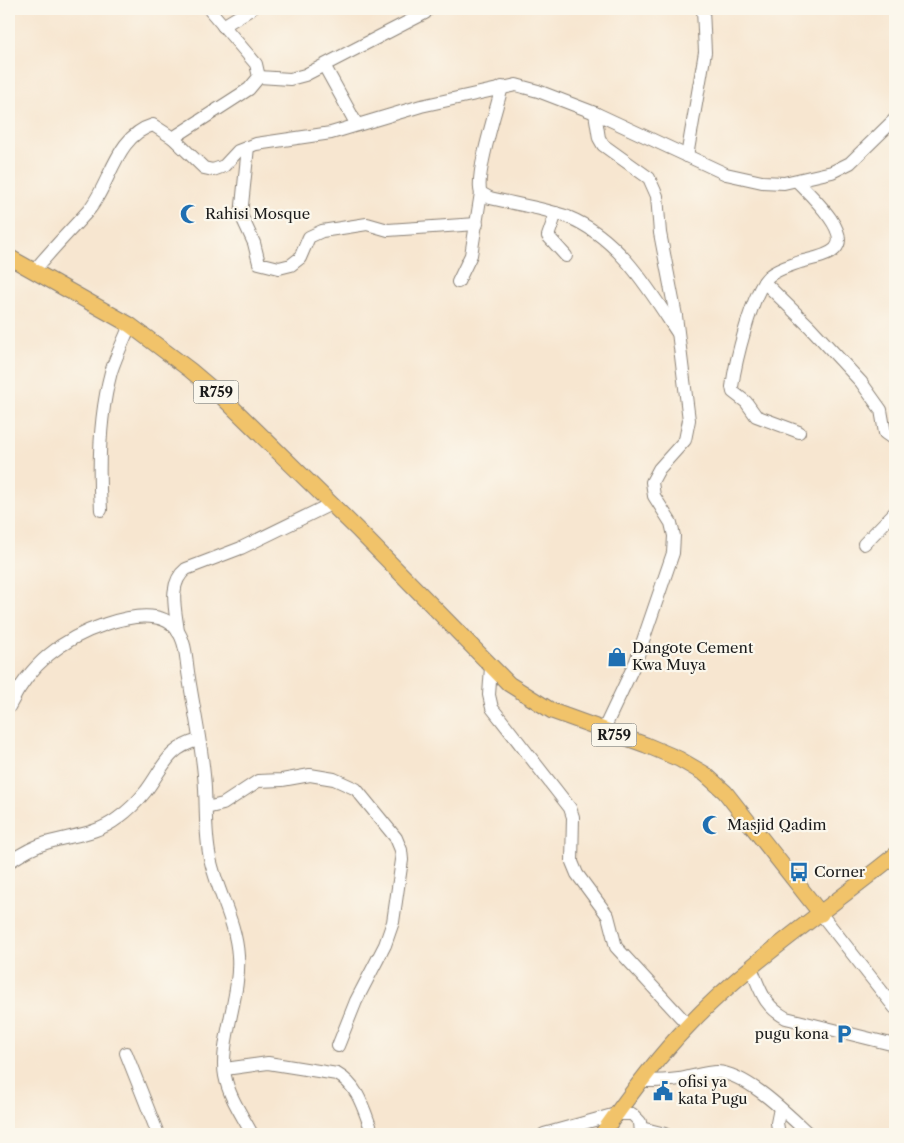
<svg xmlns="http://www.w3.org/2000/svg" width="904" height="1143" font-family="'Libre Caslon Text',serif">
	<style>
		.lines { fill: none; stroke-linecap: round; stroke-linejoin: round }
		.minor-casing { stroke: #8a8176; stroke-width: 14 }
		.major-casing { stroke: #8a8176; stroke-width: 17 }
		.minor { stroke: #fff; stroke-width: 12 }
		.major { stroke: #f1c36a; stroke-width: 15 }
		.labels { text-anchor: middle; stroke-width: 4.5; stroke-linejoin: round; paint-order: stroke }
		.shield { fill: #fbf7ec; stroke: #5f5e5a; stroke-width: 1 }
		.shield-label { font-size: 14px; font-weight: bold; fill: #1c1c1c }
		.poi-label { font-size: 15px; fill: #1c1c1c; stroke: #fbf7ec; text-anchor: start }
	</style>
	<rect width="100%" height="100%" fill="#fbf7ec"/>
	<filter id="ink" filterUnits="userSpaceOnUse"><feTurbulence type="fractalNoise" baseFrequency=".02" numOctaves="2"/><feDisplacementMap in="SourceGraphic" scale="10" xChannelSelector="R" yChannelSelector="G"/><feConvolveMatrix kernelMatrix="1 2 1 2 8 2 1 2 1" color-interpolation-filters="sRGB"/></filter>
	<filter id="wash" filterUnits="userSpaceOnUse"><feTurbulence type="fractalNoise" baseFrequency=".0096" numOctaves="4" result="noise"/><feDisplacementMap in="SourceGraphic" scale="20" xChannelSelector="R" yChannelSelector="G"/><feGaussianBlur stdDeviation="1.12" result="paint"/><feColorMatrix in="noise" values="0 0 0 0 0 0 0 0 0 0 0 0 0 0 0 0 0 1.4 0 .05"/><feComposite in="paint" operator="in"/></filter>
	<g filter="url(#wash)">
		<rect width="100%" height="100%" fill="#f7e6d0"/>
	</g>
	<g filter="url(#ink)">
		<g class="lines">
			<defs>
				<g id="minor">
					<path d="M 223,26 L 251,9"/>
					<path d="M 325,67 L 357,125"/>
					<path d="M 259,77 L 290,79 L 305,75 L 425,13"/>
					<path d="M 502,87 C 497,107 474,178 481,193 L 490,198 C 515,204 543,208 568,217 C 618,237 649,289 677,332"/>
					<path d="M 595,113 L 599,138 L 603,145 L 649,178 L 657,196 L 660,233 L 676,316 L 689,420 L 685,440 L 659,469 L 652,482 L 654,496 L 671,523 L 674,536 L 673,553 L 636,661 L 603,731"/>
					<path d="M 173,138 L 249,89 L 259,77 L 256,64 L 209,9"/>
					<path d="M 248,147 L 241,215 L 254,243 L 259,263 L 279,268 L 291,265 L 300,258 L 309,237 L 322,231 L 367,224 L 388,230 L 477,224"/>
					<path d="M 687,156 L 705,52 L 703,9"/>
					<path d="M 797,181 C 808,193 852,232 835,249 C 827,257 810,259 800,262 C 789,266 777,269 769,276 C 752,291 735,364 732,387 L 733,392 L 746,402 L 756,416 L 799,432"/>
					<path d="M 556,213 L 548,236 L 566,256"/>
					<path d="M 34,271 C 51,250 70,231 88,211 C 111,184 115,136 153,125 L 173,138 L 204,168 L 213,170 L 224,166 L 238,151 L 256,144 L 331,133 L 421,106 L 516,85 L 538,91 L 595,113 L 726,174 L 762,182 L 784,183 L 832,172 L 850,163 L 895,119"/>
					<path d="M 458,282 L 471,255 L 481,193"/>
					<path d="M 764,282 L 810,327 L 861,382 L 881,410 L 885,433 L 895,440"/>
					<path d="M 101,510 C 98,463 99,417 111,372 C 116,356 124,340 130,325"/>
					<path d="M 864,544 L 895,512"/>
					<path d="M 178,632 C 176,611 167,584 186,569 L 241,548 L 331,504"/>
					<path d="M 491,667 L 489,695 L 492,708 L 570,808 L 573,817 L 572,862 L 577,874 L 608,916 L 616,947 L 688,1025"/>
					<path d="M 9,707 C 30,664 61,639 106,624 C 127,617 162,609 177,630 C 187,643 186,663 189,678 C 194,710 201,742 204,775 C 207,802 204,831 210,858 C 217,892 236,921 238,956 C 241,995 219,1042 225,1076 C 229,1097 242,1115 252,1134"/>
					<path d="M 206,808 L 223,804 L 258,781 L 282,780 L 310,775 L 334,779 L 356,789 L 396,838 L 401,850 L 402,860 L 393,922 L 385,945 L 356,1001 L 338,1046"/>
					<path d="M 9,862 C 21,854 32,847 46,843 C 72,835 96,835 118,818 C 128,811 138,801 146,791 C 164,767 167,748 199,740"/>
					<path d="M 821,914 L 895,1008"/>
					<path d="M 751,968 C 761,991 763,1005 786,1018 L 895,1045"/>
					<path d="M 126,1053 L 158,1134"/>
					<path d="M 225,1069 L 268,1063 L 337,1074 C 359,1086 364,1111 373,1134"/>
					<path d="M 641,1081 C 653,1081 667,1081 679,1079 C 692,1077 705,1072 717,1072 C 748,1074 787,1114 809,1134"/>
					<path d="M 641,1128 L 665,1134"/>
					<path d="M 544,1134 L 616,1114 L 632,1114 L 640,1122 L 641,1134"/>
					<path d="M 779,1134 L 777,1123 L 780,1108"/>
				</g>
				<g id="major">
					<path d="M 9,257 L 130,325 L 190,370 L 223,398 L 357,529 L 509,684 L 552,711 L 646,745 L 679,759 L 705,774 L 725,792 L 821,914"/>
					<path d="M 602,1134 C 628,1097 655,1060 687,1027 C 748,962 826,911 895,855"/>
				</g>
			</defs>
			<use href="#minor" class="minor-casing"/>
			<use href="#major" class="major-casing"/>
			<use href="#minor" class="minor"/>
			<use href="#major" class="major"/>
		</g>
	</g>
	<defs>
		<symbol id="mosque-bare" viewBox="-9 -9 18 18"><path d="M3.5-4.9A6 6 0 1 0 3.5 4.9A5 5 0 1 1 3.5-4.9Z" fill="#1f6fb2" stroke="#fbf7ec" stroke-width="2.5" paint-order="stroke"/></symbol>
		<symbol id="shop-bare" viewBox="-9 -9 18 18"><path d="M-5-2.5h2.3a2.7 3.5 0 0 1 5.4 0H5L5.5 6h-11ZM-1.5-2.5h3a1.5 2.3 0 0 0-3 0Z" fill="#1f6fb2" stroke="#fbf7ec" stroke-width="2.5" paint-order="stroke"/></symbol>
		<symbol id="bus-bare" viewBox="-9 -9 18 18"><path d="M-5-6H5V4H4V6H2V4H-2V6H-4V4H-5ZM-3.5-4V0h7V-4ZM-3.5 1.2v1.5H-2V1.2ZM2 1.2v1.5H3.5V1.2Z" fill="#1f6fb2" stroke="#fbf7ec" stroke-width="2.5" paint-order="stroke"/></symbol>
		<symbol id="parking-bare" viewBox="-9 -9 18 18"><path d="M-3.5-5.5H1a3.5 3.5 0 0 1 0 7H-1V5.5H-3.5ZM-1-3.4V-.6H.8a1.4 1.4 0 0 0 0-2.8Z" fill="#1f6fb2" stroke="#fbf7ec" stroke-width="2.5" paint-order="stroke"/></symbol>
		<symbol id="civic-bare" viewBox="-9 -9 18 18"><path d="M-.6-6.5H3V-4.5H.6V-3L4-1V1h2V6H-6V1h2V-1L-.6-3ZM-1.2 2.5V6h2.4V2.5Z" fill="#1f6fb2" stroke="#fbf7ec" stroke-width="2.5" paint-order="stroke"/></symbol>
	</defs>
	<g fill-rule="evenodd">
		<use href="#mosque-bare" x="176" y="200" width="28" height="28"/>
		<use href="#shop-bare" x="603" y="643" width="28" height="28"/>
		<use href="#mosque-bare" x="698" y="811" width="28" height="28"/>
		<use href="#bus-bare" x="785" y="858" width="28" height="28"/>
		<use href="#parking-bare" x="830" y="1020" width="28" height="28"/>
		<use href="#civic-bare" x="649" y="1077" width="28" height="28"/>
	</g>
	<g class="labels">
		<g class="shield">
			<rect x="193.5" y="380.5" width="45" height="23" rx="4"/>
			<rect x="591.5" y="723.5" width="45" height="23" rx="4"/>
		</g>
		<g class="shield-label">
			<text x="216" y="397">R759</text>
			<text x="614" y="740">R759</text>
		</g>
		<g class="poi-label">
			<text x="205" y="219">Rahisi Mosque</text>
			<text x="632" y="653">Dangote Cement<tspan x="632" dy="17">Kwa Muya</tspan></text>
			<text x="727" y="830">Masjid Qadim</text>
			<text x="814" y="877">Corner</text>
			<text x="829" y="1039" text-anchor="end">pugu kona</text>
			<text x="678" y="1087">ofisi ya<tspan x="678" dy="17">kata Pugu</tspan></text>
		</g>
	</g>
	<rect width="904" height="1143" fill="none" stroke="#fbf7ec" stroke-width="30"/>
</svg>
